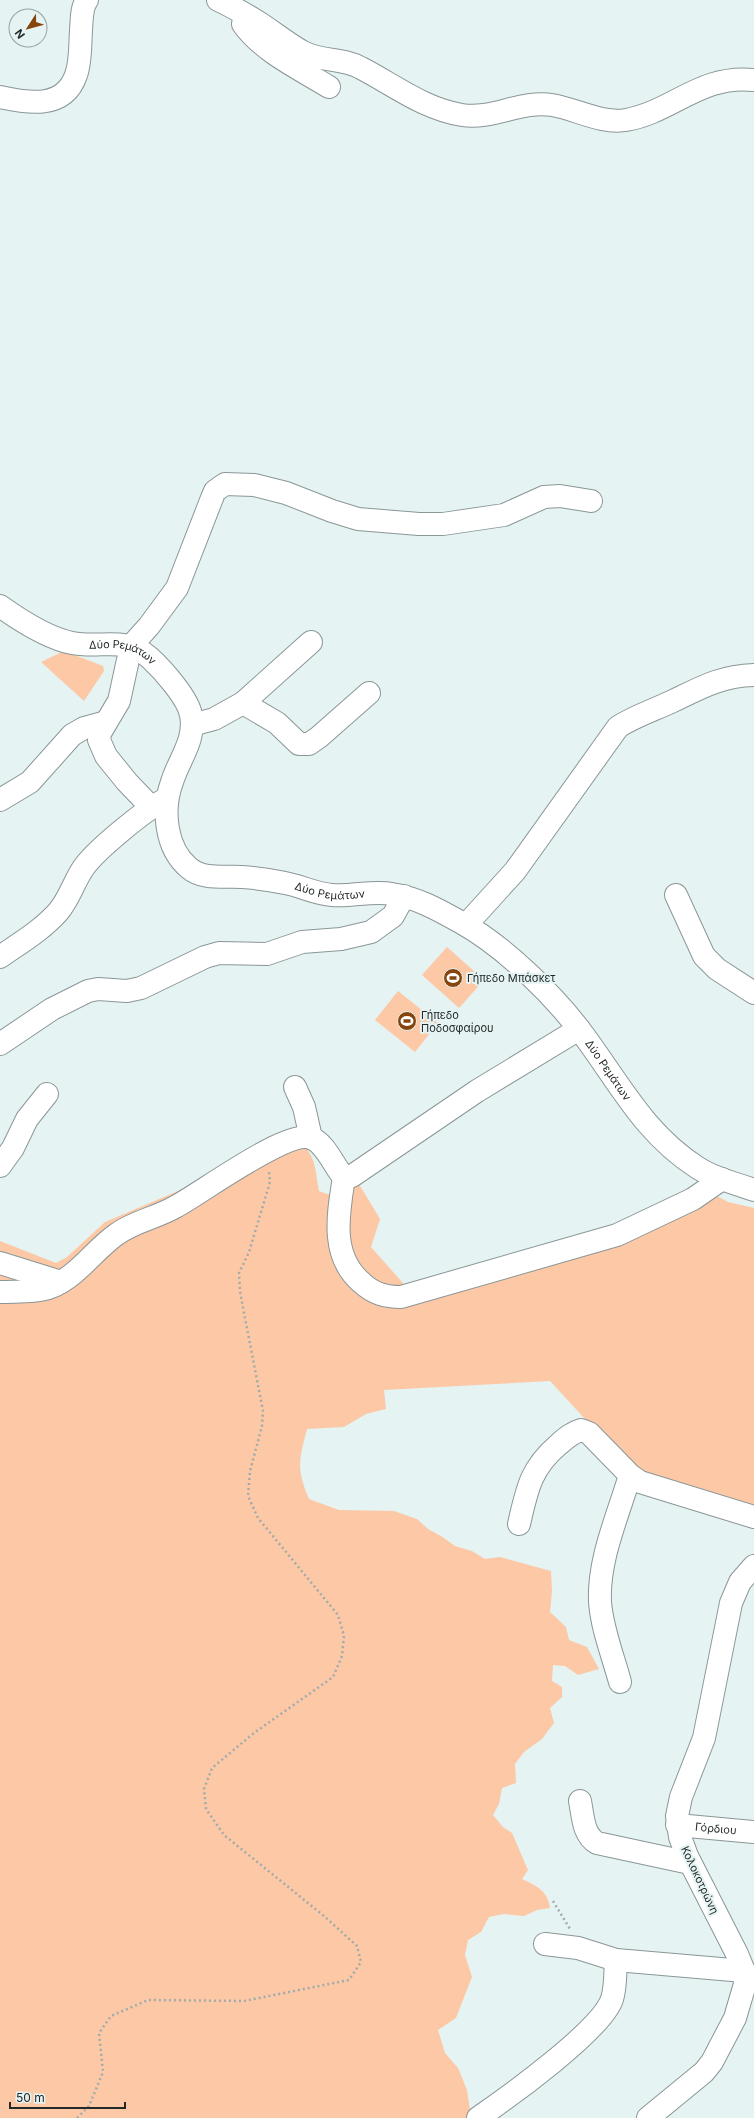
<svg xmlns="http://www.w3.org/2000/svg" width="754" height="2118" font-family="Inter,sans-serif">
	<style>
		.green { fill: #fdc8a5 }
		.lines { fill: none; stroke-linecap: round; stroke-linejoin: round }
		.minor-casing { stroke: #8a9697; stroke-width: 24 }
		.path { stroke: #a0abab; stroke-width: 2.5; stroke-dasharray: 2 3; stroke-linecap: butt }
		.minor { stroke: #fff; stroke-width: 22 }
		.labels { text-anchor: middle; stroke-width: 4; stroke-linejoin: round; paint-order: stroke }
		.street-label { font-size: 11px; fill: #232828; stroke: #e5f3f3 }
		.poi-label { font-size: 11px; fill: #232828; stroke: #e5f3f3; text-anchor: start }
	</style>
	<rect width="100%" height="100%" fill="#e5f3f3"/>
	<g class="green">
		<path d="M 62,652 L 72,654 L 103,666 L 104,671 L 84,701 L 41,662 Z"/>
		<path d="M 447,947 L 484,980 L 459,1008 L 422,975 Z"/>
		<path d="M 398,991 L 438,1023 L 415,1052 L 375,1020 Z"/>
		<path d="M 291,1135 C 316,1153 314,1162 319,1191 L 327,1194 L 342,1196 L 359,1184 L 380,1219 L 371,1247 L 417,1299 L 711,1193 L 728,1202 L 754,1208 L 754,1509 L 656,1480 L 639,1470 L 609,1445 L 550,1381 L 384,1390 L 386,1409 L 366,1414 L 344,1427 L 307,1429 C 299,1460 296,1469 309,1499 L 339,1510 L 394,1511 L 417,1519 L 428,1529 L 441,1536 L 455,1546 L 472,1551 L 485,1559 L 500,1557 L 551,1571 L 552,1591 L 550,1612 L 566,1627 L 569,1640 L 587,1647 L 599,1669 L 578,1675 L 565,1666 L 553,1665 L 552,1681 L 562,1687 L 562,1697 L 550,1708 L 554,1723 L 542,1739 L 524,1752 L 515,1764 L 516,1783 L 502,1788 L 499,1804 L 493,1815 L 503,1827 L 512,1833 L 528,1870 L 522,1879 C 537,1886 548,1891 550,1908 L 537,1910 L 524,1916 L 504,1914 L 489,1917 L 481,1932 L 468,1940 L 465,1955 L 472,1977 L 456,2018 L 438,2030 L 445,2053 L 458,2068 L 467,2090 L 470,2110 L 466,2118 L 0,2118 L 0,1241 L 56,1263 L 67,1257 L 105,1222 L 178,1191 L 233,1161 L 269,1136 Z"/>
	</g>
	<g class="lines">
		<defs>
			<g id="minor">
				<path d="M 218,0 C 233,7 247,15 261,24 C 275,33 288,44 303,52 C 322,62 344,58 361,68 C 394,85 424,109 462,115 C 492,120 521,100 552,105 C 576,109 601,124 626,120 C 672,112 701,74 754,80"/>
				<path d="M 243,24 C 263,52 300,69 329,87"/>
				<path d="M 0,97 C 27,103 64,110 76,75 C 81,62 80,44 81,30 C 82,20 81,8 87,0"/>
				<path id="s1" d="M 0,606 C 21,621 47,638 72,643 C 102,649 124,635 150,658 C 163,670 188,698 191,715 C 196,740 179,759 172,782 C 162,809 165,848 189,868 C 203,880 224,876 242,877 C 256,878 271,880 285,883 C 301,886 316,894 332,895 C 352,897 372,890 392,894 C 418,898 439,910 462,923 C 505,947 556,997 585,1037 C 621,1086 645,1134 698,1168 C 715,1179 735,1183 754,1190"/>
				<path d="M 243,703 L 277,723 L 299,744 L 309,744 L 319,737 L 369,693"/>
				<path d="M 192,725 L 214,719 L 243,703 L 311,642"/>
				<path d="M 0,800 L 30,782 L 72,735 L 84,728 L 106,722"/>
				<path d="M 151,807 L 127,782 L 106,756 L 99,740 L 100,733 L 119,701 L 131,646 L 149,626 L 177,588 L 212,498 L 215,491 L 225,484 L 254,485 L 286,493 L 332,511 L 358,519 L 419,524 L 443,524 L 504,515 L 544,497 L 560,496 L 591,501"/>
				<path d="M 676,895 L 704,956 L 717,969 L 754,993"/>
				<path d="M 466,925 L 515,871 L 618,727 C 635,716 654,710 673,701 C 702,687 721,676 754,675"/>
				<path d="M 0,957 C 20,943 42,930 58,912 C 70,898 74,881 84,867 C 97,849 145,810 164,800"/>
				<path d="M 0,1044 L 52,1009 L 88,991 L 98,989 L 127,991 L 141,988 L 205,957 L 219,953 L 267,954 L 302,942 L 341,939 L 371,932 L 393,916 L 404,896"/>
				<path d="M 295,1087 L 304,1107 L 311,1138"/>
				<path d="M 0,1166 L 13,1148 L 27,1119 L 47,1094"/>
				<path d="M 344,1177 C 338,1215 330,1256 362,1283 C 374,1294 386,1297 401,1297 L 617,1235 L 693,1199 L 722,1179"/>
				<path d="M 0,1263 L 61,1282"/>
				<path d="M 0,1292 C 16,1291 37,1293 51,1287 C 77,1277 95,1249 117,1234 C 135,1221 156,1218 175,1207 C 200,1194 287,1129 311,1138 C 325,1143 333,1164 342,1175 L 344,1177 L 352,1176 L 477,1091 L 579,1029"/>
				<path d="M 519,1524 C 527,1490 530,1469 558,1445 C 565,1439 571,1433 581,1430 L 589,1433 L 630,1475 L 640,1482 L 754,1517"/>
				<path d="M 620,1682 C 613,1656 602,1629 600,1602 C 598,1559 618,1516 630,1475"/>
				<path d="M 580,1801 C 583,1816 583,1835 597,1843 L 690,1863"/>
				<path id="s2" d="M 677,1825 L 754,1832"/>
				<path d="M 545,1944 L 578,1948 L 616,1960 L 744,1971"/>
				<path d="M 478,2118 C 507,2098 602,2030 612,1999 C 616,1987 615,1972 616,1960"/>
				<path d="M 648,2118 L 704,2072 L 712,2062 L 735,2018 L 745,1984 L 744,1971 L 737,1954 L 687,1856 L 680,1837 L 677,1816 L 681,1797 L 704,1738 L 731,1603 L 740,1582 L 754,1566"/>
			</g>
		</defs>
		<use href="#minor" class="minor-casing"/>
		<g class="path">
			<path d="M 553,1901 L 570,1929"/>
			<path d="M 77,2118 L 89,2106 L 103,2072 L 99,2033 L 111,2016 L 148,2000 L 244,2001 L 349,1980 L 361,1962 L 357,1946 L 324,1916 L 224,1835 L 206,1809 L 204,1789 L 212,1768 L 254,1733 L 333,1677 L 342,1656 L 344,1636 L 338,1615 L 258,1518 L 248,1496 L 250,1471 L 262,1426 L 263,1411 L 240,1292 L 239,1273 L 249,1252 L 270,1182 L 269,1171"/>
		</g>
		<use href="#minor" class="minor"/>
	</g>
	<defs>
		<symbol id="stadium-disc" viewBox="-11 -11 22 22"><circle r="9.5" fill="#85450c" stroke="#e5f3f3"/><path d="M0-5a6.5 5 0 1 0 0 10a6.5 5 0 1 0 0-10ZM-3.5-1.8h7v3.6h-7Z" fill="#fff"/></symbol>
	</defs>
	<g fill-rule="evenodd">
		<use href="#stadium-disc" x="442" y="967" width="22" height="22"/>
		<use href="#stadium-disc" x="396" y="1010" width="22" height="22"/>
	</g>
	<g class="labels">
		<g class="street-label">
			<text dy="4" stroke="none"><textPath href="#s1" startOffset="134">Δύο Ρεμάτων</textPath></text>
			<text dy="4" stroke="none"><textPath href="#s1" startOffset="542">Δύο Ρεμάτων</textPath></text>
			<text dy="4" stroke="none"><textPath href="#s1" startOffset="890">Δύο Ρεμάτων</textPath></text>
			<text dy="4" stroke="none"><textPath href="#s2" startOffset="39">Γόρδιου</textPath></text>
			<text transform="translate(700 1880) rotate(65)" y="4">Κολοκοτρώνη</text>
		</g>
		<g class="poi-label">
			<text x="467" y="982">Γήπεδο Μπάσκετ</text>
			<text x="421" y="1019">Γήπεδο<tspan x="421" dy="13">Ποδοσφαίρου</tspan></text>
		</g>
	</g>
	<g transform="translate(28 28) rotate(234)"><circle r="19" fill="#e5f3f3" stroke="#97a2a2"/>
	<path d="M0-3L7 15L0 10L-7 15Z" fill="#85450c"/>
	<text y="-6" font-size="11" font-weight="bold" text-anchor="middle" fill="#232828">N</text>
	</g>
	<path d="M10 2102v6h115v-6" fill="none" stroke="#232828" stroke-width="2"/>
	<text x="16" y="2102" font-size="12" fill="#232828" stroke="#e5f3f3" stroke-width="3" paint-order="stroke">50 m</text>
</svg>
